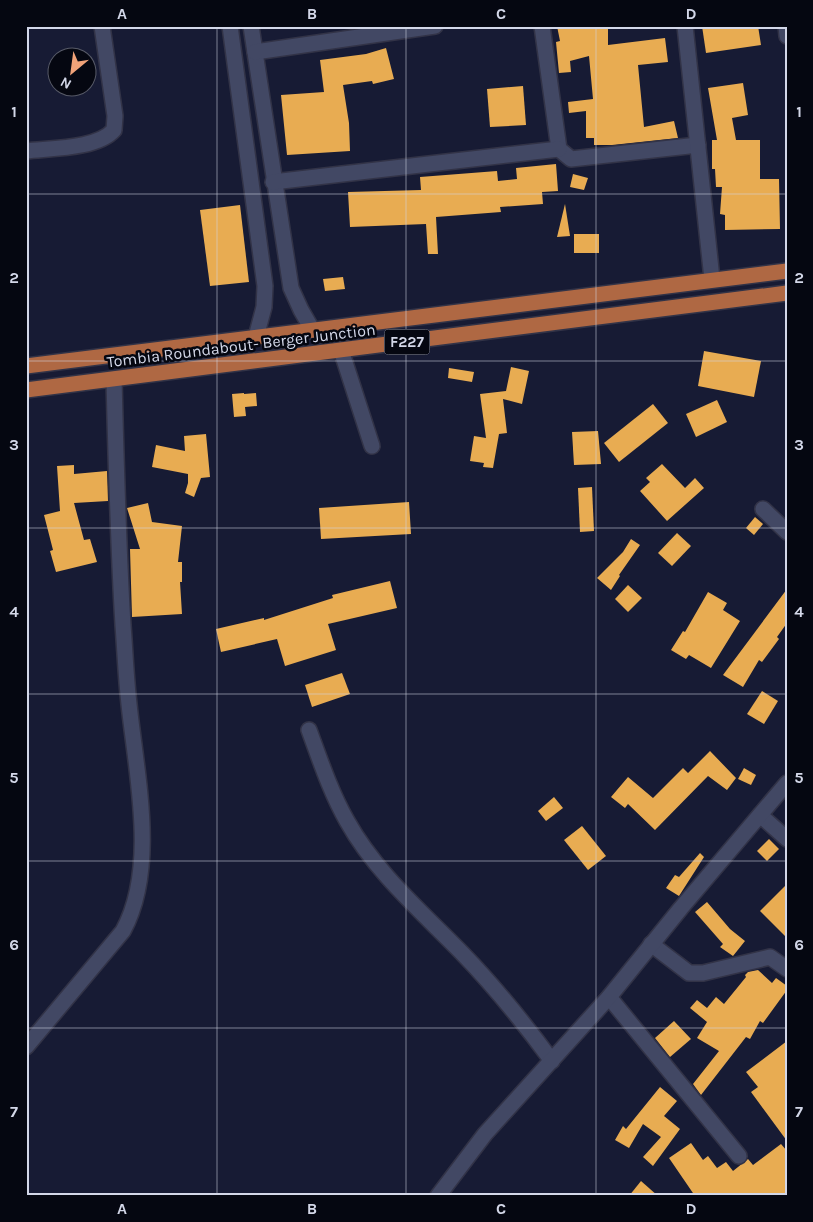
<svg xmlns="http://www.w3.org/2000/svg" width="813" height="1222" font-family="Karla,sans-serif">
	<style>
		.building { fill: #e8ac52 }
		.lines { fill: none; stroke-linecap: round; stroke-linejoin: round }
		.minor-casing { stroke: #323347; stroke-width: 18 }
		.major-casing { stroke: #323347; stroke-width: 18 }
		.minor { stroke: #424864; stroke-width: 15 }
		.major { stroke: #af6843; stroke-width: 15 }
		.grid { fill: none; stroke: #d3d7e8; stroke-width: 1; stroke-opacity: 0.55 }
		.labels { text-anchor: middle; stroke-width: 5; stroke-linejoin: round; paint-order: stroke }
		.shield { fill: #050711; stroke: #9599a8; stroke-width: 1 }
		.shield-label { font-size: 15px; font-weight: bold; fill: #d3d7e8 }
		.street-label { font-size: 16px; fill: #d3d7e8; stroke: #050711 }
		.neatline { fill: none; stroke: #d3d7e8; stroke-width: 2 }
		.grid-label { font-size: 16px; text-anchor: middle; font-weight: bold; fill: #d3d7e8 }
	</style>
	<rect width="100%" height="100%" fill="#171b34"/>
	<g class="building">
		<path d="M 557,26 L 608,26 L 608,45 L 665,38 L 668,62 L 638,65 L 644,127 L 674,121 L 678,138 L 612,145 L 594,145 L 594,138 L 586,138 L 586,111 L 569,113 L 568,102 L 593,99 L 589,56 L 570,61 L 571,72 L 559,73 L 556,42 L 560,41 Z"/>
		<path d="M 702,26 L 758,26 L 761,45 L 706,53 Z"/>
		<path d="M 386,48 L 394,79 L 373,84 L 372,81 L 343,85 L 349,123 L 350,151 L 287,155 L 281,95 L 324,92 L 320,60 L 366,54 Z"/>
		<path d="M 743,83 L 748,115 L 732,118 L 736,140 L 760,140 L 760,179 L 779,179 L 780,229 L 725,230 L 725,215 L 720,214 L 722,187 L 716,187 L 715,169 L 712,169 L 712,140 L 717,140 L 708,88 Z"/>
		<path d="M 523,86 L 526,125 L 490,127 L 487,89 Z"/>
		<path d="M 556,164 L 558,191 L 542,192 L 543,204 L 500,207 L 501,212 L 436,217 L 438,254 L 428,254 L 426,224 L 350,227 L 348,192 L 421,190 L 420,177 L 497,171 L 498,181 L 517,179 L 516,168 Z"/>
		<path d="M 573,174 L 588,178 L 584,190 L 570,187 Z"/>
		<path d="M 565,204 L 570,236 L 557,237 Z"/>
		<path d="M 240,205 L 249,282 L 210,286 L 200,210 Z"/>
		<rect x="574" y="234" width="25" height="19"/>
		<path d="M 343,277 L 345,289 L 325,291 L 323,279 Z"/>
		<path d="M 704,351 L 761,361 L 754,397 L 698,386 Z"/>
		<path d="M 511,367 L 529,371 L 522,404 L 503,399 L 507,433 L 499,434 L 493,468 L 483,467 L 484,463 L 470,461 L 474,436 L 486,438 L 480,394 L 506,391 Z"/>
		<path d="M 449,368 L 474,372 L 472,382 L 448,378 Z"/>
		<path d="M 244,393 L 244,394 L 256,393 L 257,406 L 245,407 L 246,416 L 234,417 L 232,394 Z"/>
		<path d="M 717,400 L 727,422 L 696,437 L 686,414 Z"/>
		<path d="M 653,404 L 668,423 L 619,462 L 604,443 Z"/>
		<path d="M 598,431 L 601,464 L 574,465 L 572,432 Z"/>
		<path d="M 206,434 L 210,477 L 201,478 L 194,497 L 185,493 L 188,483 L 188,474 L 152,467 L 156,445 L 185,451 L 184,436 Z"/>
		<path d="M 662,464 L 685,488 L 695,478 L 704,488 L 667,521 L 640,491 L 650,482 L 646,478 Z"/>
		<path d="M 74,465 L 74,474 L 107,471 L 108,501 L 74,503 L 84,540 L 90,539 L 97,562 L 56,572 L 50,551 L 53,550 L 44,515 L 60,511 L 57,466 Z"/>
		<path d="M 592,487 L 594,531 L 580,532 L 578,488 Z"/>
		<path d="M 409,502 L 411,534 L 321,539 L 319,508 Z"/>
		<path d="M 148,503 L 152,522 L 182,526 L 178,562 L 182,562 L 182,582 L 180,582 L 182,614 L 132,617 L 130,549 L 140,549 L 127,508 Z"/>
		<path d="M 755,517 L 763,524 L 754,535 L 746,528 Z"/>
		<path d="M 677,533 L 691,546 L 672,566 L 658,553 Z"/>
		<path d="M 631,539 L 640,545 L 619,575 L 620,576 L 611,590 L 597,578 L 623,552 Z"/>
		<path d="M 390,581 L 397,608 L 328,624 L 336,650 L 285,666 L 277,639 L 221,652 L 216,629 L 264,618 L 264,620 L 333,598 L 332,595 Z"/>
		<path d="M 628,585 L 642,598 L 628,612 L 615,599 Z"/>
		<path d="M 787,589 L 787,623 L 777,637 L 779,639 L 762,662 L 759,660 L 743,687 L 723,675 Z"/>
		<path d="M 708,592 L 727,603 L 723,610 L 740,621 L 711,668 L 689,655 L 686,659 L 671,650 L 683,631 L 685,632 Z"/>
		<path d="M 342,673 L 350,694 L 312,707 L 305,685 Z"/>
		<path d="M 762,691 L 778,701 L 764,724 L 747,714 Z"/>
		<path d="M 710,751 L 736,778 L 727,790 L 708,776 L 655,830 L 628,804 L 625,808 L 611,797 L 628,777 L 653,798 L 683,768 L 688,773 Z"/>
		<path d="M 744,768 L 756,775 L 751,785 L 738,779 Z"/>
		<path d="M 554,797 L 563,808 L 546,821 L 538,811 Z"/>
		<path d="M 582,826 L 606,856 L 588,870 L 564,840 Z"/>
		<path d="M 769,839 L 779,849 L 767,861 L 757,851 Z"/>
		<path d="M 700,853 L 704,857 L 679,896 L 666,888 L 675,875 L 679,877 Z"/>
		<path d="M 787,884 L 787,938 L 760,911 Z"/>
		<path d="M 707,902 L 730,929 L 745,941 L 733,956 L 720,947 L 723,944 L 695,912 Z"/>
		<path d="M 758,970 L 772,983 L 776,978 L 787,986 L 787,990 L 763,1023 L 760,1021 L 750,1039 L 746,1037 L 701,1095 L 693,1084 L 719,1051 L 697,1038 L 707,1022 L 690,1008 L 697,1000 L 707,1008 L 716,997 L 724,1004 L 746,977 L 745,975 L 748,972 Z"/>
		<path d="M 674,1021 L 691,1039 L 670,1057 L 655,1038 Z"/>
		<path d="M 787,1041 L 787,1141 L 751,1092 L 758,1087 L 746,1072 Z"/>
		<path d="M 660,1087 L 677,1101 L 664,1116 L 680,1129 L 653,1166 L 643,1157 L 661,1137 L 643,1124 L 629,1148 L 615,1140 L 623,1126 L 626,1129 Z"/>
		<path d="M 691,1143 L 703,1160 L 708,1156 L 717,1168 L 726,1162 L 733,1171 L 748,1159 L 753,1165 L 781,1144 L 787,1151 L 787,1196 L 695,1196 L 669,1158 Z"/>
		<path d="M 641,1181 L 658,1196 L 629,1196 Z"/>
	</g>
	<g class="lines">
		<defs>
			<g id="minor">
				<path d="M 230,26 L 265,286 L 264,307 L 256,337"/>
				<path d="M 251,26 L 291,288 L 301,310 L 313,331"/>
				<path d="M 542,26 L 559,149 L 571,159 L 698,145"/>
				<path d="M 685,26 L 712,279"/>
				<path d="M 786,26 L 787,36"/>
				<path d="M 255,52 L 435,26"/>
				<path d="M 26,151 C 52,148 97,149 114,130 L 115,116 L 102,26"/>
				<path d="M 273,182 L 559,149"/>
				<path d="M 341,350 L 372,446"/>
				<path d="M 763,509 L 787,532"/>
				<path d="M 309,730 C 320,760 331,793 347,821 C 376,873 421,911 462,953 C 495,987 524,1023 552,1061"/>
				<path d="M 760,815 L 787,839"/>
				<path d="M 651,944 L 689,973 L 703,973 L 770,957 L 787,969"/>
				<path d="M 609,997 L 739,1156"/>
				<path d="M 26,1047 L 123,931 C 158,867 136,773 129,704 C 126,678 125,651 123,625 C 118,543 116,461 114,379"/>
				<path d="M 438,1196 L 485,1134 L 609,997 L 681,908 L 787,783"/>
			</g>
			<g id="major">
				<path d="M 26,366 L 787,271"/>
				<path d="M 26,390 L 787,293"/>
			</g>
		</defs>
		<use href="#minor" class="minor-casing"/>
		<use href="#major" class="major-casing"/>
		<use href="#minor" class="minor"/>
		<use href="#major" class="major"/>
	</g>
	<path class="grid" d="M 217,26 L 217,1196M 406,26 L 406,1196M 596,26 L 596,1196M 26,194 L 787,194M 26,361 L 787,361M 26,528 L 787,528M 26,694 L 787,694M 26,861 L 787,861M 26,1028 L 787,1028"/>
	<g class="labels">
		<rect class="shield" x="384.5" y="329.5" width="45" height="25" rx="4"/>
		<g class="shield-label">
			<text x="407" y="347">F227</text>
		</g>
		<g class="street-label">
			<text transform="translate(241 345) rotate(-7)" y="6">Tombia Roundabout- Berger Junction</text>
		</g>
	</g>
	<rect width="813" height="1222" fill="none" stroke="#050711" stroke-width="55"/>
	<g transform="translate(72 72) rotate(209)"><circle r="24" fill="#050711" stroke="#575a67"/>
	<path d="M0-4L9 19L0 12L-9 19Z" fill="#f0a279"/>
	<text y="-8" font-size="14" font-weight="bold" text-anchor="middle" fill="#d3d7e8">N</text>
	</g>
	<rect x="28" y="28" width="758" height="1166" class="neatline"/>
	<g class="grid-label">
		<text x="122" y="19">A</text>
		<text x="312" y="19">B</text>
		<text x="501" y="19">C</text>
		<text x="691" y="19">D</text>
		<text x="14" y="117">1</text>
		<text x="799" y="117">1</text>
		<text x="14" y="283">2</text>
		<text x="799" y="283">2</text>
		<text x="14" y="450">3</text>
		<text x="799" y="450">3</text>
		<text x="14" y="617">4</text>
		<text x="799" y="617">4</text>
		<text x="14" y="783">5</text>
		<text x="799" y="783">5</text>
		<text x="14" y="950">6</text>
		<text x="799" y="950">6</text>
		<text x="14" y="1117">7</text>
		<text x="799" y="1117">7</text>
		<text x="122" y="1214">A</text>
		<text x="312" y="1214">B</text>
		<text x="501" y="1214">C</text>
		<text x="691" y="1214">D</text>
	</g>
</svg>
